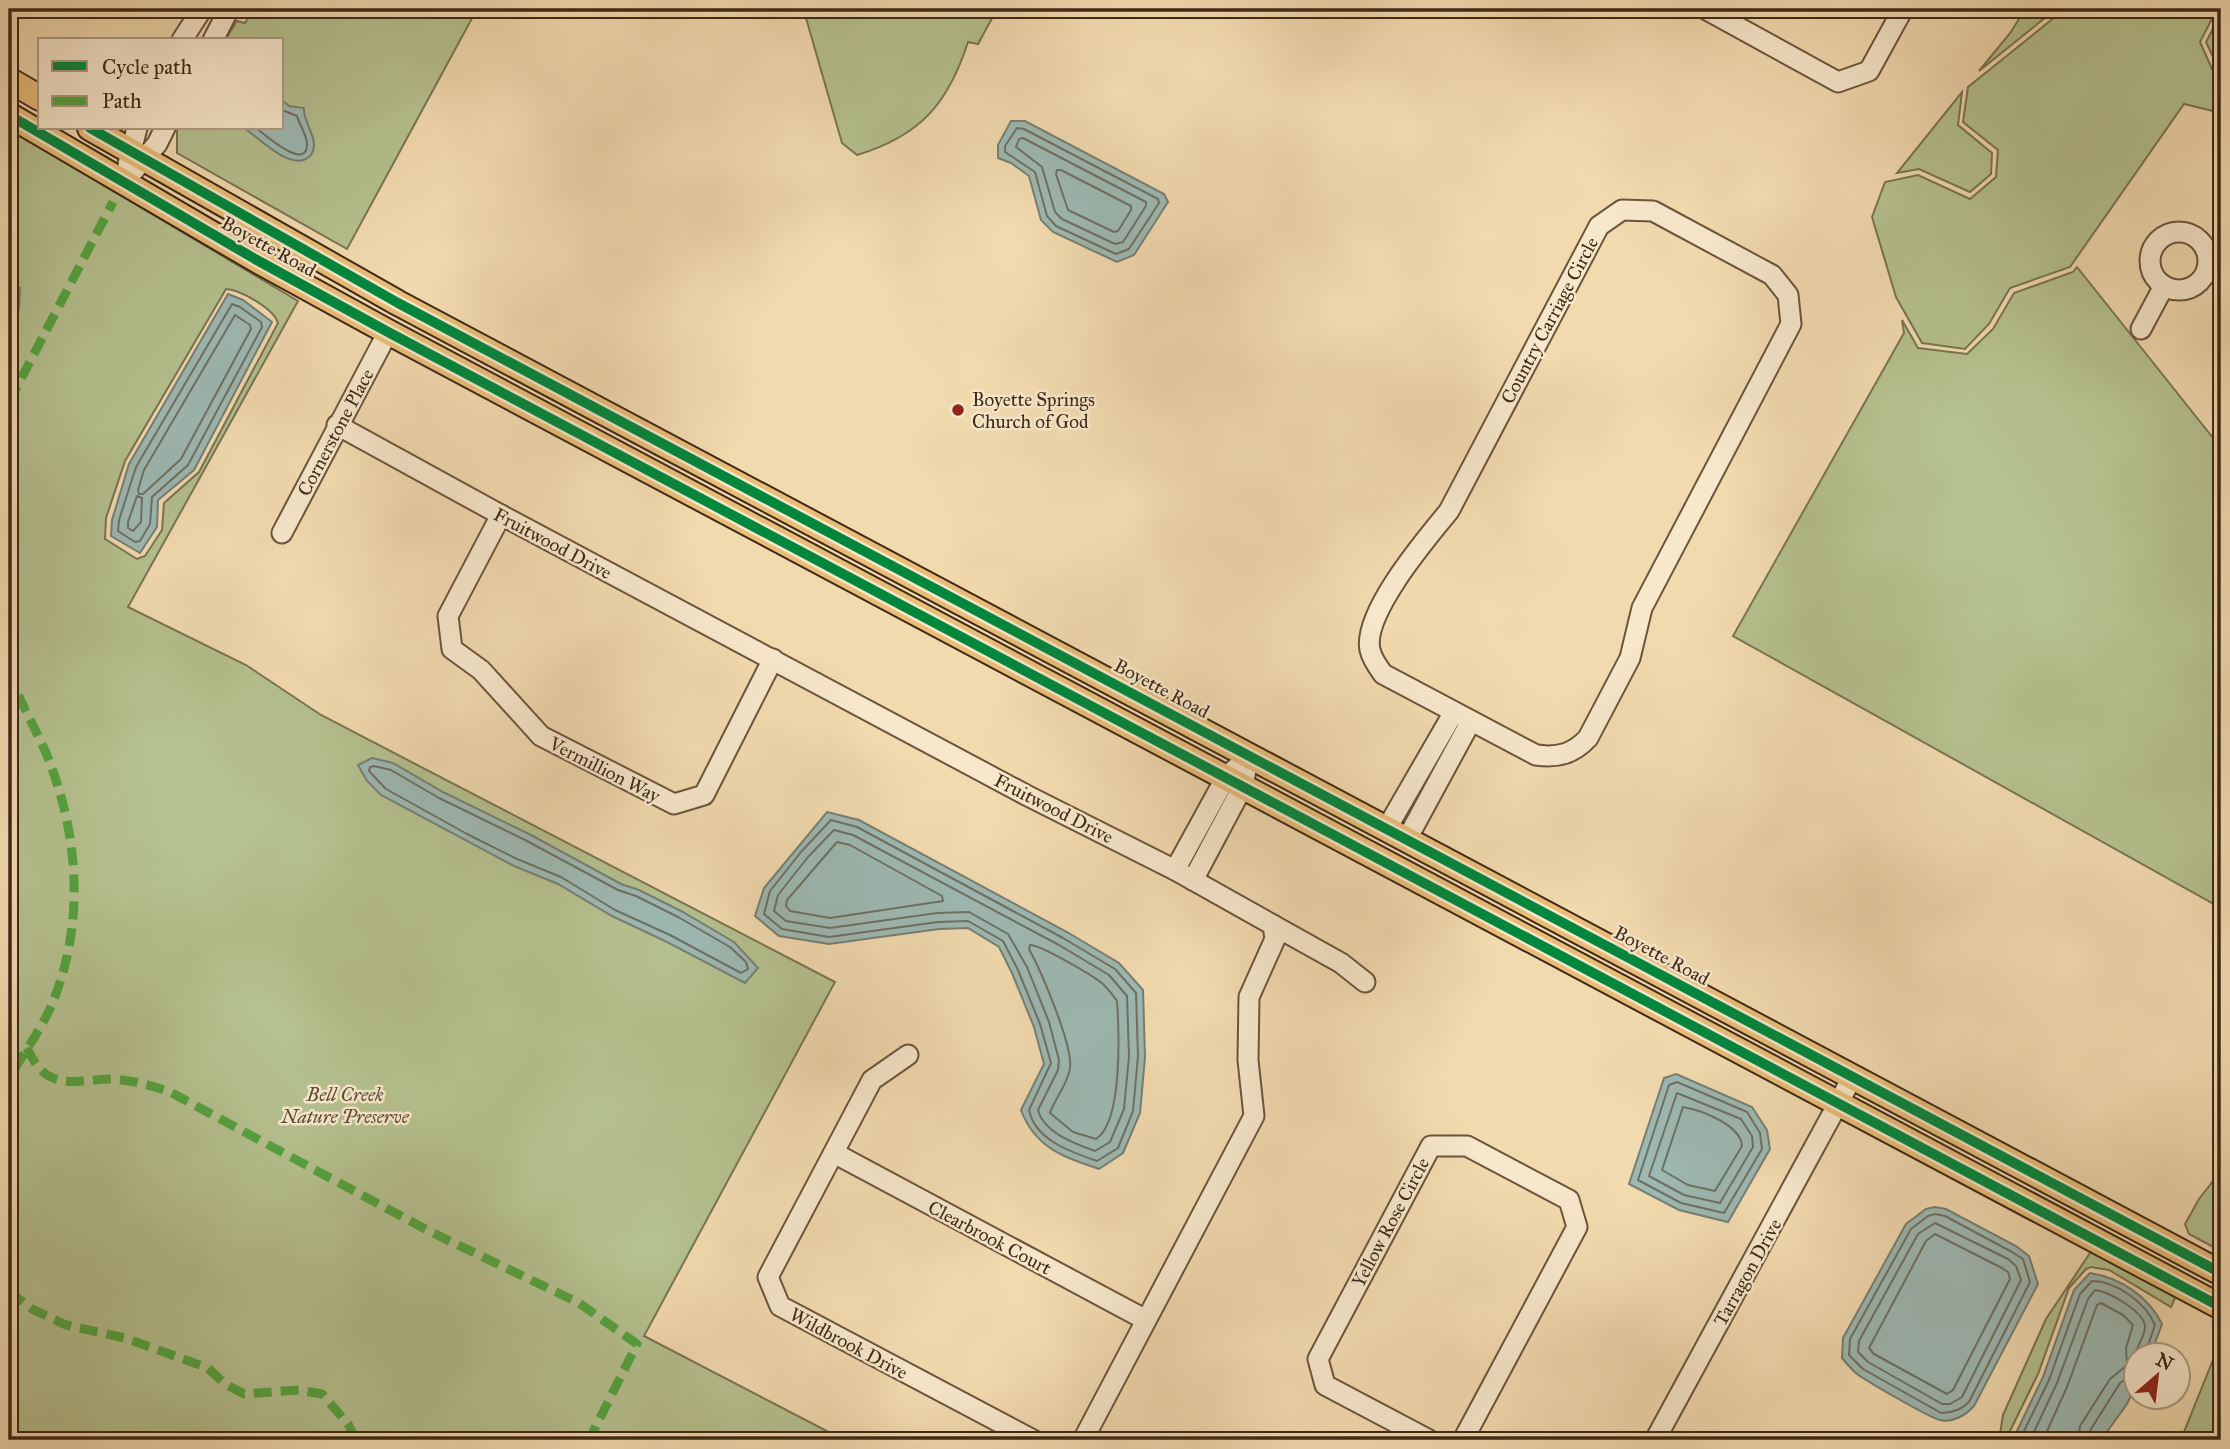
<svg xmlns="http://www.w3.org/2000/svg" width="2230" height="1449" font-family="'IM FELL Great Primer',serif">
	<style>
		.green { fill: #b5c18f; stroke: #7a7452; stroke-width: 2; fill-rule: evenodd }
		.water { fill: #9db9b3; stroke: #777f74; stroke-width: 2 }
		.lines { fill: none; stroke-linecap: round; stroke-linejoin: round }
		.shore { stroke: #6e7064; stroke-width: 2 }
		.minor-casing { stroke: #6b543c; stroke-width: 23 }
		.major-casing { stroke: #3e2816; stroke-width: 28 }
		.minor { stroke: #f7e7cb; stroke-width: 19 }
		.major { stroke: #e9bd78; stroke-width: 24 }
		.quiet { stroke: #54a340; stroke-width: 9; stroke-dasharray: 18 9; stroke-linecap: butt }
		.cycleway-casing { stroke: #f7e7cb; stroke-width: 15 }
		.cycleway { stroke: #00873e; stroke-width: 10 }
		.poi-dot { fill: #8f2418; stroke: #f7e7cb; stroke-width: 2.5 }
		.labels { text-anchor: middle; stroke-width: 5; stroke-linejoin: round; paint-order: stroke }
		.street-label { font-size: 19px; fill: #3e2816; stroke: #f7e7cb }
		.poi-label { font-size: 19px; fill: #3e2816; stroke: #f7e7cb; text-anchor: start }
		.park-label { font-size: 19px; font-style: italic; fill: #5c4e34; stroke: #f7e7cb }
	</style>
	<rect width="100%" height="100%" fill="#f2daaf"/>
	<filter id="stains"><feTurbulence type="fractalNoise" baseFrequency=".00286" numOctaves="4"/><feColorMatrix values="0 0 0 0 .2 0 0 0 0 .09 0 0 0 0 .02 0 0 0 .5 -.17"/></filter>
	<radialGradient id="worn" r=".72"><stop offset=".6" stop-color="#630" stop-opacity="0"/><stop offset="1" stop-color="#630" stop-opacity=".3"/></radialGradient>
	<g class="green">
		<path d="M 254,9 L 477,9 L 347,249 L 177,153 L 177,128 L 282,128 L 282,40 L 225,40 L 237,21 L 245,23 Z"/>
		<path d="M 808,9 L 997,9 L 978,44 L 968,42 C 948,104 920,136 857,155 L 842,143 L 806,18 Z"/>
		<path d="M 2025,9 L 2056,9 L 1979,71 L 2011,32 Z"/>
		<path d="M 2065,9 L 2217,9 L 2200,42 L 2221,89 L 2221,113 L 2184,104 L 2070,267 L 2010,288 L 1989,324 L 1965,349 L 1922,343 L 1896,297 L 1872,217 L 1885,182 L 1918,175 L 1970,199 L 1996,177 L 1998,150 L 1963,122 L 1968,87 Z"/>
		<path d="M 2221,13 L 2221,74 L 2206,42 Z"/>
		<path d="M 1962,92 L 1958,125 L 1992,153 L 1991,174 L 1970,192 L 1919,169 L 1897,173 Z"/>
		<path d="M 9,129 L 298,301 L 128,607 L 246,665 L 321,715 L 835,982 L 644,1336 L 844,1440 L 9,1440 ZM 226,289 C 241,290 274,309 278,323 L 199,472 L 164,503 L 162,530 L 145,556 L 137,559 L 105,539 L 106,518 L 125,461 Z"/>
		<path d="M 2077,267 L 2221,448 L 2221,908 L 1733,636 L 1904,333 L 1902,320 L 1918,348 L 1967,354 L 1993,329 L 2014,293 L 2073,272 Z"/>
		<path d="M 2221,1171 L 2221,1251 L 2189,1234 L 2185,1224 L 2199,1199 Z"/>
		<path d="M 2094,1247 L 2176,1296 L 2171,1307 L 2109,1270 L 2091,1267 L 2086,1269 L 2069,1288 L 2038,1374 L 2010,1431 L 2011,1440 L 1999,1440 L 2003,1415 L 2046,1319 Z"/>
		<path d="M 2221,1340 L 2221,1440 L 2201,1440 L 2184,1432 Z"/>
	</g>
	<g class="water">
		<path d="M 282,100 L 289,106 L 304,108 C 303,121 314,132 314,145 C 314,151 311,156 306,159 C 287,168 259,138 244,128 L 282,128 Z"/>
		<path d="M 1011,121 L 1025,121 L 1164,194 L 1168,202 L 1134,255 L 1117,262 L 1053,232 L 1041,220 L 1029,176 L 1011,163 L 998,158 L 998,145 Z"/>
		<path d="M 9,280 L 20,288 L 19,308 L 9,343 Z"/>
		<path d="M 228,294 L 243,300 L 272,322 L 194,470 L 158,500 L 157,527 L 140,553 L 111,536 L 112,520 L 129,464 Z"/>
		<path d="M 372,758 L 393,763 L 443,792 L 531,835 L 621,884 L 639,890 L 681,911 L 734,942 L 758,968 L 745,983 L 667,942 L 612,916 L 558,884 L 514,866 L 381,795 L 367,781 L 358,765 Z"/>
		<path d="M 827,812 L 859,820 L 1067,932 L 1119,963 L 1143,990 L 1145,1057 L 1140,1113 L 1123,1153 L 1099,1169 C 1064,1157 1035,1148 1021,1110 L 1044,1064 L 1034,1027 L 1012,973 L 999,947 L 968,928 L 939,929 L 829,944 L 779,936 L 755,916 L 764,888 Z"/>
		<path d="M 1676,1074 L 1752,1107 L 1767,1130 L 1770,1149 L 1728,1222 L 1679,1210 L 1629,1184 L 1664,1078 Z"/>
		<path d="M 1935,1207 L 1946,1209 L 2016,1246 L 2029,1256 L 2038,1284 L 1974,1406 C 1966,1415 1953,1423 1940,1420 C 1930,1418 1868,1382 1857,1374 C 1852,1370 1847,1364 1842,1358 L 1843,1338 L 1906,1224 L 1926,1209 Z"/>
		<path d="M 2090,1273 C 2121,1278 2148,1296 2162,1324 L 2151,1354 L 2136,1354 L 2135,1387 L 2127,1404 L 2101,1440 L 2017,1440 L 2016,1433 L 2043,1377 L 2074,1290 Z"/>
	</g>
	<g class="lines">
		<g class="shore">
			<path d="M 256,128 C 263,133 307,173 307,144 C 307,135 299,124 297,116 L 282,110"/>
			<path d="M 1017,128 L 1024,129 L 1158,199 L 1159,203 L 1129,249 L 1116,254 L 1056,226 L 1047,216 L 1035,172 L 1005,152 L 1005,146 Z"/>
			<path d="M 1023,138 L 1146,202 L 1146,206 L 1123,242 L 1115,244 L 1062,219 L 1055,212 L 1042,167 L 1016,147 L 1019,139 Z"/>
			<path d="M 1057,170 L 1061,170 L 1131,206 L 1131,210 L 1118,231 L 1114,232 L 1068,210 L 1056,174 Z"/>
			<path d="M 232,304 L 240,307 L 261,322 L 262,327 L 188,465 L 152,497 L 150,524 L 140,541 L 135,542 L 118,531 L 119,520 L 136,467 Z"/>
			<path d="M 235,315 L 250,325 L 251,329 L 181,459 L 143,494 L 139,494 L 138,490 L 144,470 Z"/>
			<path d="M 137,496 L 142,498 L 141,522 L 133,531 L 128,528 L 128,522 Z"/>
			<path d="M 374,766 L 391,770 L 439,798 L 527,841 L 618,890 L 636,896 L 678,917 L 730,947 L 746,962 L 748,969 L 741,973 L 670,935 L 615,910 L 561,877 L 517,859 L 467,834 L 386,789 L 369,771 L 370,767 Z"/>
			<path d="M 831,820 L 857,827 L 1063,938 L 1115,969 L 1136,993 L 1138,1056 L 1133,1111 L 1118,1148 L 1097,1161 C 1071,1152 1035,1140 1029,1110 L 1051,1063 L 1040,1024 L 1018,970 L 1003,941 L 968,921 L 938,922 L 829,937 L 782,929 L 764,914 L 770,891 L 801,852 Z"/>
			<path d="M 834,830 L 853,835 L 1059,945 L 1109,975 L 1127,996 L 1129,1056 L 1124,1109 L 1110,1142 L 1095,1151 C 1076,1144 1044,1133 1038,1110 L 1058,1070 L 1059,1060 L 1049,1022 L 1027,967 L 1008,934 L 969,912 L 937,913 L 830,928 L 786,921 L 774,911 L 778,895 L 808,857 Z"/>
			<path d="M 837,842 L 850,845 L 942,896 L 943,901 L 830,918 L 790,911 L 786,906 L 787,900 Z"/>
			<path d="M 1030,945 C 1041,945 1092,975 1103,984 C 1108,989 1113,995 1117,1001 C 1119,1031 1123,1122 1096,1139 L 1073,1132 L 1050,1113 C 1055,1098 1068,1084 1070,1068 C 1073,1045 1041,971 1029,949 Z"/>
			<path d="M 1677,1082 L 1747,1112 L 1760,1133 L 1762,1149 L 1724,1213 L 1681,1203 L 1638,1180 L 1669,1085 Z"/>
			<path d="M 1677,1093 L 1741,1119 L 1752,1136 L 1753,1147 L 1720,1203 L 1684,1195 L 1649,1176 Z"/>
			<path d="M 1683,1107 C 1701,1110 1741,1125 1742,1146 L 1715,1191 L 1688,1185 L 1662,1170 Z"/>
			<path d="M 1935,1214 L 1945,1216 L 2012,1252 L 2023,1259 L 2030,1282 L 1969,1402 C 1961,1410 1952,1413 1941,1413 L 1863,1369 L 1849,1355 L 1850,1339 L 1911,1229 L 1928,1216 Z"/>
			<path d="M 1935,1223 L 2008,1259 L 2016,1266 L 2021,1280 L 1962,1397 L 1950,1404 L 1942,1404 L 1868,1362 L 1858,1352 L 1859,1341 L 1918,1234 Z"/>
			<path d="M 1935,1234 L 2002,1268 L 2008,1272 L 2010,1279 L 1953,1390 L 1947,1394 L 1874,1354 L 1869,1348 L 1926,1241 Z"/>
			<path d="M 2024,1440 L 2023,1433 L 2049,1380 L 2080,1294 L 2092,1281 C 2116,1281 2146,1303 2155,1325 L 2145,1354"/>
			<path d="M 2032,1440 L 2033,1434 L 2057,1383 L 2088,1299 L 2095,1290 C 2108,1291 2145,1312 2145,1327 C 2145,1336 2137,1345 2136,1354"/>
			<path d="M 2043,1440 L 2067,1387 L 2097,1305 L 2101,1303 L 2123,1315 L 2133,1325 L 2126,1348 L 2127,1365 L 2110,1379 L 2080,1426 L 2078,1440"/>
			<path d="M 2088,1440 L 2091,1429 L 2120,1383 L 2127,1378 L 2136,1377"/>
		</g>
		<defs>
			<g id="minor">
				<path d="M 1705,9 L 1838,82 L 1869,71 L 1903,9"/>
				<path d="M 182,40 L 202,9"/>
				<path d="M 213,40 L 229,9"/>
				<path d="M 128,164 L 137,128"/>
				<path d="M 123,183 L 157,144 L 165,128"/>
				<path d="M 1622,210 L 1653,211 L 1772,275 L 1788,295 L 1791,324 L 1642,608 L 1630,658 L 1588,738 C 1573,754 1558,758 1536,755 L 1383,674 C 1378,667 1372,659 1370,650 C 1362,614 1426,539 1449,511 L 1599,226 Z"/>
				<circle cx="2179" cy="261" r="29"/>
				<path d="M 2141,329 L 2164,286"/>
				<path d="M 337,425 L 501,515 L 1028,796 L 1175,870 L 1273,925 L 1275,939 L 1249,997 L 1248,1060 L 1254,1116 L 1083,1440"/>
				<path d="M 501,515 L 448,616 L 452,649 L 481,670 L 541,736 L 674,804 L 704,795 L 773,659"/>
				<path d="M 282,533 L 388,332"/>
				<path d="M 1387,828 L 1454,712"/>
				<path d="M 1407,839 L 1471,721"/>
				<path d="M 1175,870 L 1226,777 L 1236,768"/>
				<path d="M 1193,880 L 1243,786 L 1249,755"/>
				<path d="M 1273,925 L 1341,963 L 1365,982"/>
				<path d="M 908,1055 L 872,1080 L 768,1277 L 780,1306 L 1033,1440"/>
				<path d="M 834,1153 L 1146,1320"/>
				<path d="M 1429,1440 L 1325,1385 L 1318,1359 L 1431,1146 L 1467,1146 L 1569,1200 L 1577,1227 L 1463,1440"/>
				<path d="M 1655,1440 L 1853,1076"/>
			</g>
			<g id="major">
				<path d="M 9,80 L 40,98"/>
				<path d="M 9,115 L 255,259 L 388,332 L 2221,1307"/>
				<path d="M 90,128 L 398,303 L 2221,1273"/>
			</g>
		</defs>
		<use href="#minor" class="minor-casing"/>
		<use href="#major" class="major-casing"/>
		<use href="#minor" class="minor"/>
		<use href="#major" class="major"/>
		<g class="quiet">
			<path d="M 9,402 L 113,202"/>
			<path d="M 9,670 C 18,700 36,728 48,758 C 79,836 85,925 52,1004 C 41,1030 23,1054 9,1078"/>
			<path d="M 27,1048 C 32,1058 39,1072 51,1077 C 69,1086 91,1079 111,1079 C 132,1080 150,1085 170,1092 L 429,1231 L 579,1303 L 637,1344 L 589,1440"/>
			<path d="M 9,1291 L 32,1309 L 66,1325 L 125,1338 L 208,1368 L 225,1384 L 244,1394 L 299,1390 L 322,1394 L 348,1424 L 356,1440"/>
		</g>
		<defs>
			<g id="cycleway">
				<path d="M 9,115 L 255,259 L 388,332 L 2221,1307"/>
				<path d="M 90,128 L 398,303 L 2221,1273"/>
			</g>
		</defs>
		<use href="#cycleway" class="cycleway-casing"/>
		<use href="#cycleway" class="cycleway"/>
	</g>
	<circle class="poi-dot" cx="958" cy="410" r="7"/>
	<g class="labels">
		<g class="street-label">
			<text transform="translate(269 246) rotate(29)" y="7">Boyette Road</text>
			<text transform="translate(1549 320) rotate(-62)" y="7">Country Carriage Circle</text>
			<text transform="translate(335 432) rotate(-62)" y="7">Cornerstone Place</text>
			<text transform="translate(553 543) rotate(28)" y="7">Fruitwood Drive</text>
			<text transform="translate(1162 688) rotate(28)" y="7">Boyette Road</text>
			<text transform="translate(605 769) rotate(27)" y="7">Vermillion Way</text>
			<text transform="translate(1054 808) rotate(27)" y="7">Fruitwood Drive</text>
			<text transform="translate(1662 955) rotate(28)" y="7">Boyette Road</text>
			<text transform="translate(1390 1222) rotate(-62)" y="7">Yellow Rose Circle</text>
			<text transform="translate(990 1237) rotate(28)" y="7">Clearbrook Court</text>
			<text transform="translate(1747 1272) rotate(-61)" y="7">Tarragon Drive</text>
			<text transform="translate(849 1343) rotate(28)" y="7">Wildbrook Drive</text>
		</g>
		<g class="poi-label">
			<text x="972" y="406">Boyette Springs<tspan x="972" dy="22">Church of God</tspan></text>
		</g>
		<g class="park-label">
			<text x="345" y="1101">Bell Creek<tspan x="345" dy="22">Nature Preserve</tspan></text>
		</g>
	</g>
	<rect width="2230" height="1449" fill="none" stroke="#f2daaf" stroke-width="35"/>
	<rect x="10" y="10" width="2209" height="1428" fill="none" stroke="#3e2816" stroke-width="3.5"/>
	<rect x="18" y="18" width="2195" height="1414" fill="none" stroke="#3e2816" stroke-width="2"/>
	<rect x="38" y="38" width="245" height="91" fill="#f7e7cb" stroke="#ad9b83" stroke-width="2"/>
	<rect x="52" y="61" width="35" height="10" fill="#00873e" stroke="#ad9b83" stroke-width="2"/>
	<text x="102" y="74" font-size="21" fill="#3e2816">Cycle path</text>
	<rect x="52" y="96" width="35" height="10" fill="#54a340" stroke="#ad9b83" stroke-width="2"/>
	<text x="102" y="108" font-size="21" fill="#3e2816">Path</text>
	<g transform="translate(2157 1376) rotate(28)"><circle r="33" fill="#f7e7cb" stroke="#ad9b83" stroke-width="2"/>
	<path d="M0-5L12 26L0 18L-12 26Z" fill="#8f2418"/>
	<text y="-10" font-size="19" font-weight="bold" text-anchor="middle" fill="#3e2816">N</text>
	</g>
	<rect width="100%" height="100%" filter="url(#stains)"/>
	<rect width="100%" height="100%" fill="url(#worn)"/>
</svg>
